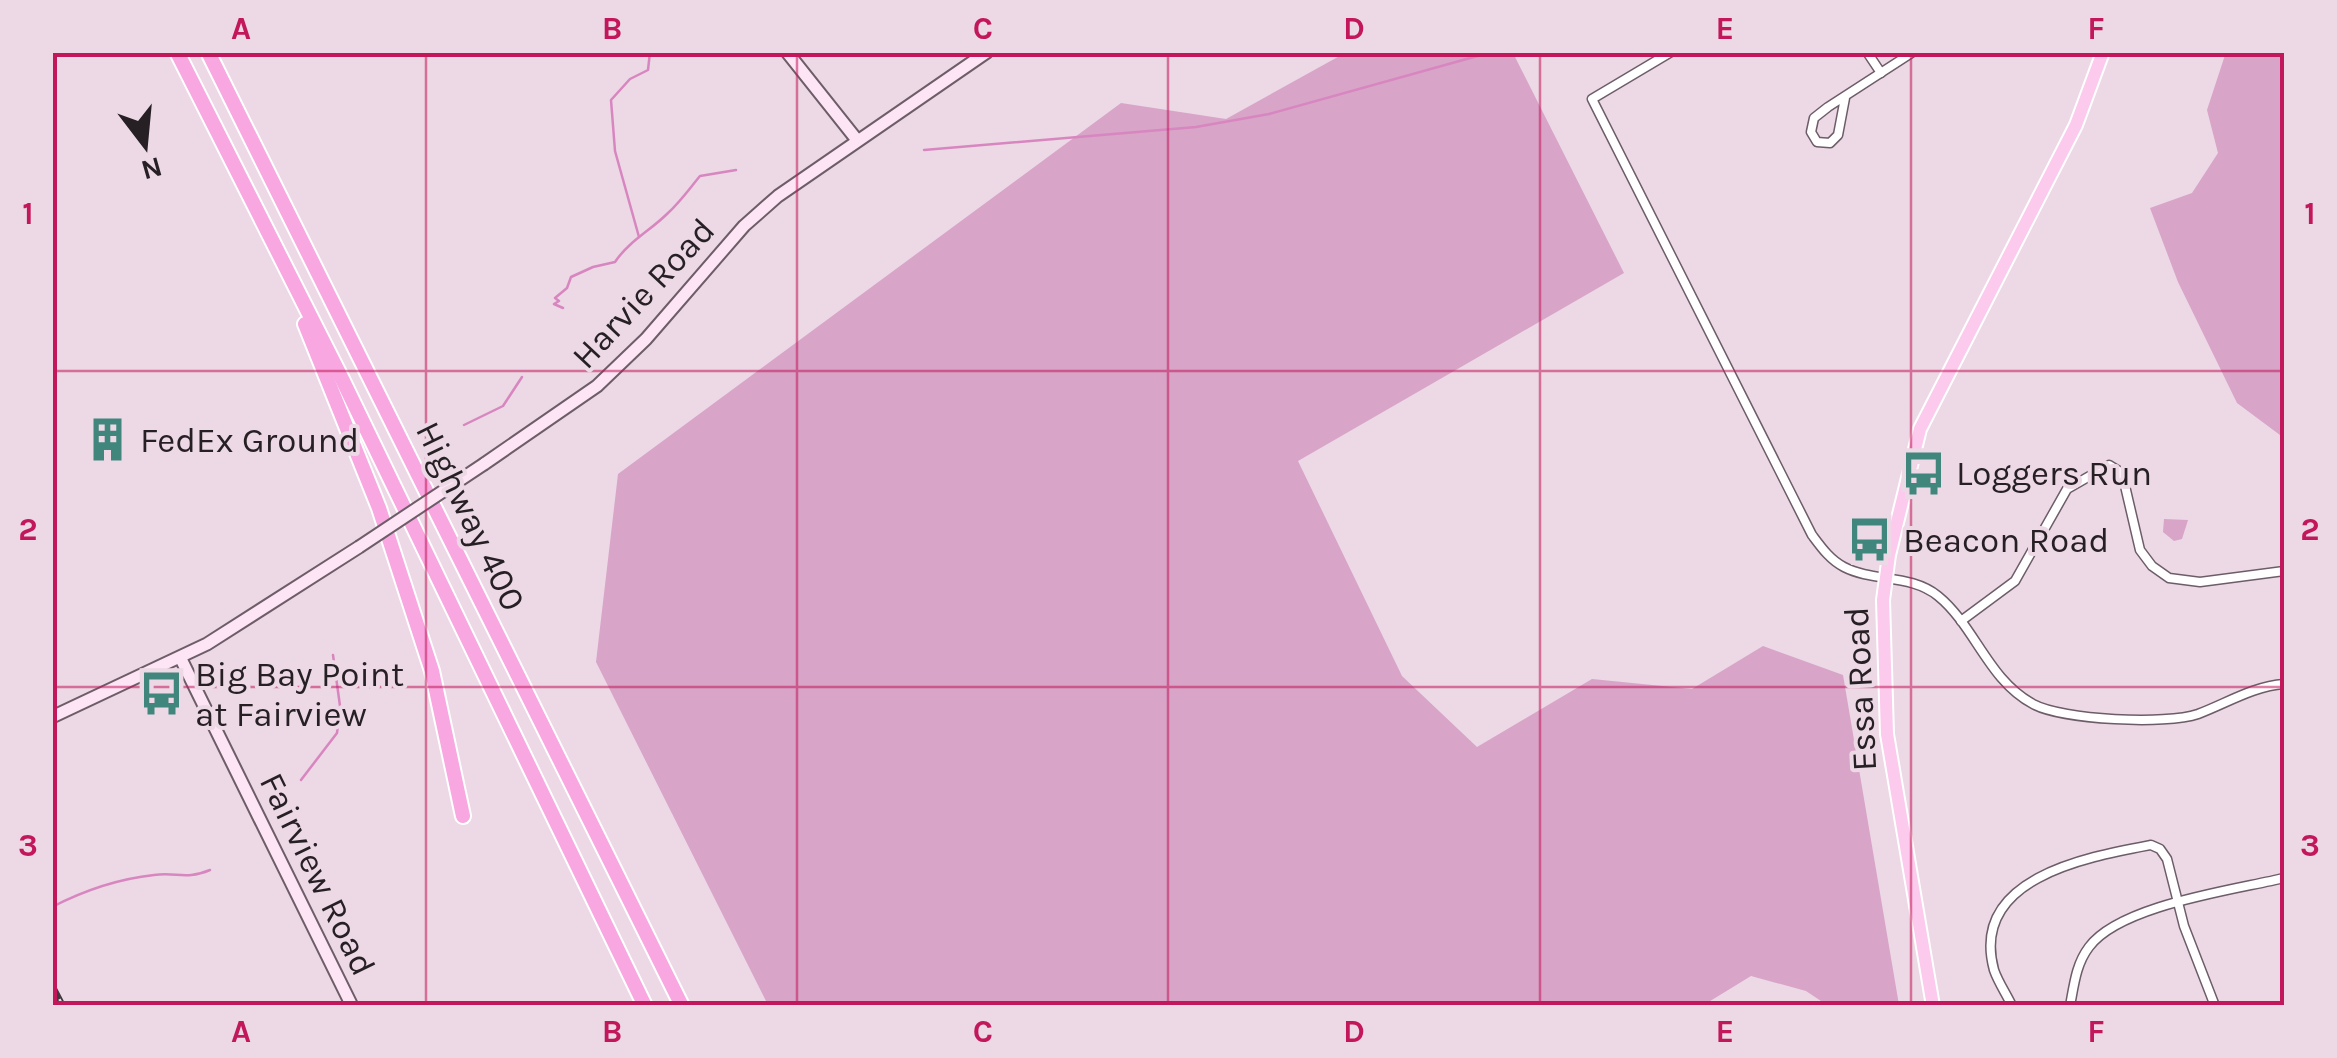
<svg xmlns="http://www.w3.org/2000/svg" width="2337" height="1058" font-family="Karla,sans-serif">
	<style>
		.green { fill: #d8a4c8 }
		.lines { fill: none; stroke-linecap: round; stroke-linejoin: round }
		.stream { stroke: #d886c0; stroke-width: 2.5 }
		.street-casing { stroke: #6d5d68; stroke-width: 11 }
		.secondary-casing { stroke: #6d5d68; stroke-width: 15 }
		.primary-casing { stroke: #fff; stroke-width: 16 }
		.highway-casing { stroke: #fff; stroke-width: 18 }
		.street { stroke: #fff; stroke-width: 8 }
		.secondary { stroke: #fde5f6; stroke-width: 11 }
		.primary { stroke: #fbcaec; stroke-width: 12 }
		.highway { stroke: #f8a7e0; stroke-width: 14 }
		.rail-casing { stroke: #40383e; stroke-width: 6 }
		.rail { stroke: #ecd9e5; stroke-width: 2.5; stroke-dasharray: 8; stroke-linecap: butt }
		.secondary-bridge-casing { stroke: #6d5d68; stroke-width: 15; stroke-linecap: butt }
		.secondary-bridge { stroke: #fde5f6; stroke-width: 11 }
		.grid { fill: none; stroke: #c2185b; stroke-width: 2.5; stroke-opacity: 0.55 }
		.labels { text-anchor: middle; stroke-width: 8; stroke-linejoin: round; paint-order: stroke }
		.street-label { font-size: 35px; fill: #261f24; stroke: #ecd9e5 }
		.poi-label { font-size: 35px; fill: #261f24; stroke: #ecd9e5; text-anchor: start }
		.neatline { fill: none; stroke: #c2185b; stroke-width: 4 }
		.grid-label { font-size: 32px; text-anchor: middle; font-weight: bold; fill: #c2185b }
	</style>
	<rect width="100%" height="100%" fill="#ecd9e5"/>
	<g class="green">
		<path d="M 2226,52 L 2284,53 L 2284,438 L 2237,403 L 2178,282 L 2150,208 L 2192,193 L 2218,153 L 2207,110 Z"/>
		<path d="M 1345,53 L 1513,53 L 1624,273 L 1298,461 L 1402,676 L 1477,747 L 1592,679 L 1692,689 L 1763,646 L 1843,675 L 1899,1005 L 1827,1005 L 1806,991 L 1751,976 L 1702,1006 L 768,1005 L 596,662 L 618,474 L 1121,103 L 1226,119 Z"/>
		<path d="M 2164,519 L 2188,520 L 2182,539 L 2174,541 L 2163,532 Z"/>
	</g>
	<g class="lines">
		<g class="stream">
			<path d="M 924,150 L 1196,127 L 1269,114 L 1481,55"/>
			<path d="M 639,237 L 615,151 L 611,100 L 630,79 L 648,70 L 650,52"/>
			<path d="M 563,308 L 554,304 L 559,301 L 555,298 L 567,288 L 571,277 L 593,267 L 615,262 C 629,241 650,231 668,213 C 680,202 690,188 700,176 L 736,170"/>
			<path d="M 464,425 L 503,406 L 522,377"/>
			<path d="M 301,780 L 337,733 L 340,706 L 333,655"/>
			<path d="M 52,907 C 85,890 117,879 154,875 C 177,872 186,880 210,870"/>
		</g>
		<defs>
			<g id="street">
				<path d="M 1671,52 L 1592,99 L 1812,535 C 1821,547 1830,560 1844,567 C 1873,582 1911,574 1938,596 C 1975,626 1988,680 2033,704 C 2063,720 2166,725 2198,714 C 2227,703 2254,686 2284,684"/>
				<path d="M 1867,52 L 1881,73"/>
				<path d="M 1845,98 L 1838,135 L 1830,143 L 1817,142 L 1811,132 L 1814,118 L 1828,107 L 1913,52"/>
				<path d="M 1961,621 L 2015,581 L 2067,489 L 2109,465 L 2122,473 L 2140,550 L 2152,566 L 2169,578 L 2200,582 L 2284,571"/>
				<path d="M 2012,1006 C 2007,995 1998,982 1994,970 C 1969,878 2087,857 2151,845 L 2160,849 L 2167,859 L 2184,926 L 2215,1006"/>
				<path d="M 2070,1006 C 2074,985 2076,964 2089,947 C 2120,905 2234,890 2284,878"/>
			</g>
			<g id="secondary">
				<path d="M 787,52 L 857,140"/>
				<path d="M 484,464 L 597,386 L 646,339 L 744,226 L 778,196 L 987,52"/>
				<path d="M 181,659 L 352,1006"/>
				<path d="M 52,717 L 207,644 L 359,547"/>
			</g>
			<path id="primary" d="M 1933,1006 L 1887,734 L 1883,600 L 1889,555 L 1920,429 L 2076,125 L 2103,52"/>
			<g id="highway">
				<path d="M 177,52 L 342,379 L 645,1006"/>
				<path d="M 208,52 L 682,1006"/>
				<path d="M 305,324 L 379,508 L 432,671 L 463,816"/>
			</g>
		</defs>
		<use href="#street" class="street-casing"/>
		<use href="#secondary" class="secondary-casing"/>
		<use href="#primary" class="primary-casing"/>
		<use href="#highway" class="highway-casing"/>
		<use href="#street" class="street"/>
		<use href="#secondary" class="secondary"/>
		<use href="#primary" class="primary"/>
		<use href="#highway" class="highway"/>
		<defs>
			<path id="rail" d="M 52,985 L 63,1006"/>
		</defs>
		<use href="#rail" class="rail-casing"/>
		<use href="#rail" class="rail"/>
		<defs>
			<path id="secondary-bridge" d="M 359,547 L 484,464"/>
		</defs>
		<use href="#secondary-bridge" class="secondary-bridge-casing"/>
		<use href="#secondary-bridge" class="secondary-bridge"/>
	</g>
	<path class="grid" d="M 426,52 L 426,1006M 797,52 L 797,1006M 1168,52 L 1168,1006M 1540,52 L 1540,1006M 1911,52 L 1911,1006M 52,371 L 2284,371M 52,687 L 2284,687"/>
	<defs>
		<symbol id="building-bare" viewBox="-9 -9 18 18"><path d="M-4-6H4V6H1V3H-1V6H-4ZM-2.5-4.3h1.7v1.8h-1.7ZM.8-4.3h1.7v1.8H.8ZM-2.5-1h1.7V.8h-1.7ZM.8-1h1.7V.8H.8Z" fill="#40867d" stroke="#ecd9e5" stroke-width="2.5" paint-order="stroke"/></symbol>
		<symbol id="bus-bare" viewBox="-9 -9 18 18"><path d="M-5-6H5V4H4V6H2V4H-2V6H-4V4H-5ZM-3.5-4V0h7V-4ZM-3.5 1.2v1.5H-2V1.2ZM2 1.2v1.5H3.5V1.2Z" fill="#40867d" stroke="#ecd9e5" stroke-width="2.5" paint-order="stroke"/></symbol>
	</defs>
	<g fill-rule="evenodd">
		<use href="#building-bare" x="76" y="408" width="63" height="63"/>
		<use href="#bus-bare" x="1892" y="442" width="63" height="63"/>
		<use href="#bus-bare" x="1838" y="508" width="63" height="63"/>
		<use href="#bus-bare" x="130" y="662" width="63" height="63"/>
	</g>
	<g class="labels">
		<g class="street-label">
			<text transform="translate(643 293) rotate(-47)" y="12">Harvie Road</text>
			<text transform="translate(471 516) rotate(64)" y="12">Highway 400</text>
			<text transform="translate(1860 689) rotate(-93)" y="12">Essa Road</text>
			<text transform="translate(318 874) rotate(64)" y="12">Fairview Road</text>
		</g>
		<g class="poi-label">
			<text x="140" y="452">FedEx Ground</text>
			<text x="1956" y="485">Loggers Run</text>
			<text x="1903" y="552">Beacon Road</text>
			<text x="195" y="686">Big Bay Point<tspan x="195" dy="40">at Fairview</tspan></text>
		</g>
	</g>
	<rect width="2337" height="1058" fill="none" stroke="#ecd9e5" stroke-width="110"/>
	<g transform="translate(145 145) rotate(164)" stroke="#ecd9e5" stroke-width="8" paint-order="stroke">
	<path d="M0-8L18 38L0 25L-18 38Z" fill="#261f24"/>
	<text y="-15" font-size="28" font-weight="bold" text-anchor="middle" fill="#261f24">N</text>
	</g>
	<rect x="55" y="55" width="2227" height="948" class="neatline"/>
	<g class="grid-label">
		<text x="241" y="39">A</text>
		<text x="612" y="39">B</text>
		<text x="983" y="39">C</text>
		<text x="1354" y="39">D</text>
		<text x="1725" y="39">E</text>
		<text x="2096" y="39">F</text>
		<text x="28" y="224">1</text>
		<text x="2310" y="224">1</text>
		<text x="28" y="540">2</text>
		<text x="2310" y="540">2</text>
		<text x="28" y="856">3</text>
		<text x="2310" y="856">3</text>
		<text x="241" y="1042">A</text>
		<text x="612" y="1042">B</text>
		<text x="983" y="1042">C</text>
		<text x="1354" y="1042">D</text>
		<text x="1725" y="1042">E</text>
		<text x="2096" y="1042">F</text>
	</g>
</svg>
